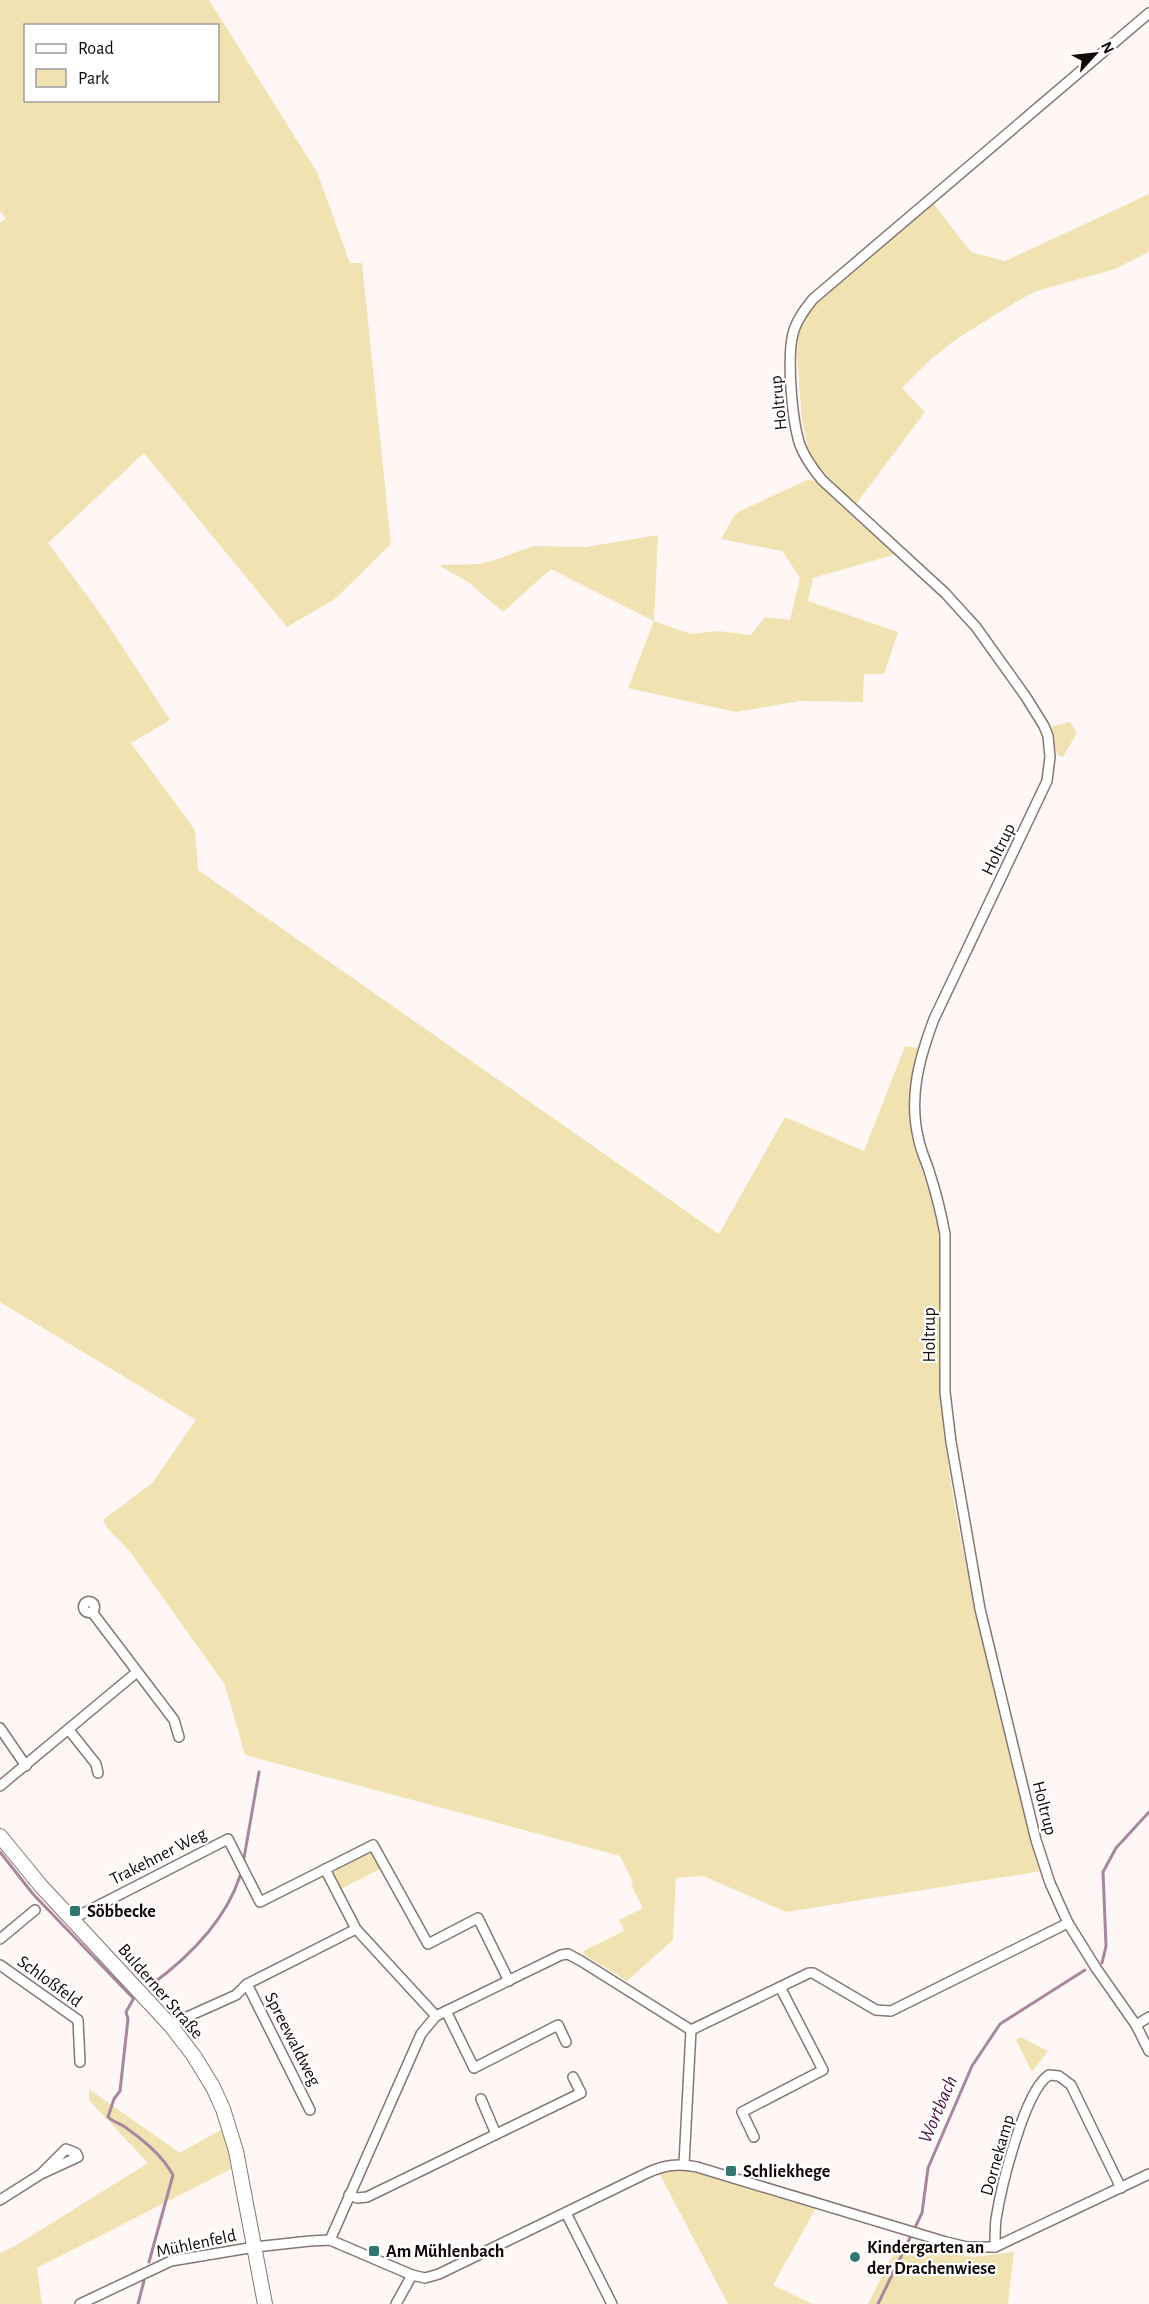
<svg xmlns="http://www.w3.org/2000/svg" width="1149" height="2304" font-family="'Alegreya Sans',sans-serif">
	<style>
		.green { fill: #f1e3b1; fill-rule: evenodd }
		.lines { fill: none; stroke-linecap: round; stroke-linejoin: round }
		.stream { stroke: #a9869f; stroke-width: 3 }
		.street-casing { stroke: #867773; stroke-width: 12 }
		.secondary-casing { stroke: #867773; stroke-width: 16 }
		.street { stroke: #fff; stroke-width: 9 }
		.secondary { stroke: #fff; stroke-width: 14 }
		.poi-dot { fill: #30776d; stroke: #fff; stroke-width: 2 }
		.labels { text-anchor: middle; stroke-width: 4.5; stroke-linejoin: round; paint-order: stroke }
		.street-label { font-size: 18px; fill: #100a09; stroke: #fff }
		.poi-label { font-size: 18px; font-weight: bold; fill: #100a09; stroke: #fff; text-anchor: start }
		.water-label { font-size: 20px; font-style: italic; fill: #4b1442; stroke: #fff }
	</style>
	<rect width="100%" height="100%" fill="#fef7f5"/>
	<g class="green">
		<path d="M 0,0 L 209,0 L 317,172 L 350,263 L 362,263 L 391,544 L 335,599 L 287,627 L 144,453 L 48,543 L 105,620 L 170,720 L 131,743 L 195,830 L 198,870 L 719,1234 L 785,1117 L 864,1151 L 905,1046 L 919,1048 L 911,1082 L 913,1142 L 935,1211 L 939,1234 C 940,1286 937,1340 941,1393 C 947,1493 972,1594 995,1691 C 1009,1752 1021,1813 1042,1871 L 786,1912 L 703,1876 L 676,1878 L 673,1940 L 627,1981 L 583,1954 L 585,1950 L 624,1931 L 619,1920 L 643,1908 L 631,1885 L 633,1883 L 620,1856 L 245,1755 L 225,1685 L 131,1553 L 108,1529 L 103,1520 L 152,1483 L 196,1420 L 0,1302 L 0,223 L 6,218 L 0,211 ZM 26,26 L 218,26 L 218,100 L 26,100 Z"/>
		<path d="M 1149,194 L 1149,252 L 1115,269 L 1037,291 L 1021,299 L 955,340 L 929,361 L 902,388 L 925,412 L 856,504 L 819,468 L 808,449 L 802,421 L 797,356 L 798,336 L 805,318 L 815,302 L 933,203 L 971,252 L 1005,261 Z"/>
		<path d="M 807,480 L 817,481 L 897,554 L 813,578 L 808,601 L 898,632 L 884,674 L 864,674 L 863,702 L 800,701 L 736,712 L 628,688 L 654,621 L 551,569 L 503,612 L 468,582 L 438,565 L 480,564 L 498,559 L 533,546 L 586,547 L 658,535 L 654,621 L 691,634 L 718,631 L 751,635 L 765,617 L 790,620 L 800,578 L 782,551 L 721,539 L 734,516 L 740,511 Z"/>
		<path d="M 1070,722 L 1077,733 L 1063,757 L 1057,755 L 1050,727 Z"/>
		<path d="M 372,1852 L 380,1869 L 341,1889 L 333,1872 Z"/>
		<path d="M 1021,2037 L 1048,2051 L 1032,2072 L 1016,2040 Z"/>
		<path d="M 89,2089 L 180,2153 L 224,2128 L 231,2169 L 37,2268 L 42,2304 L 0,2304 L 0,2253 L 15,2246 L 148,2163 L 89,2100 Z"/>
		<path d="M 681,2166 L 817,2206 L 773,2285 L 812,2304 L 728,2304 L 659,2173 Z"/>
		<path d="M 900,2241 L 973,2257 L 1014,2252 L 1008,2304 L 868,2304 Z"/>
	</g>
	<g class="lines">
		<g class="stream">
			<path d="M 0,1852 L 33,1894 L 132,1997"/>
			<path d="M 244,1858 L 259,1772"/>
			<path d="M 1102,1963 L 1106,1946 L 1103,1872 L 1116,1848 L 1149,1812"/>
			<path d="M 151,1985 C 189,1957 225,1922 240,1876"/>
			<path d="M 135,1996 L 126,2012 L 128,2019 L 120,2091 L 114,2099 L 108,2117 C 113,2122 119,2123 125,2127 C 143,2140 162,2155 173,2175 L 149,2262"/>
			<path d="M 138,2304 L 144,2281"/>
			<path d="M 878,2304 L 922,2213 L 928,2168 L 972,2066 L 1000,2024 L 1085,1970"/>
		</g>
		<defs>
			<g id="street">
				<path d="M 1149,13 L 813,299 C 805,309 798,318 794,330 C 786,354 792,421 800,445 C 805,458 813,469 822,480 L 945,593 L 976,627 L 1026,697 L 1044,726 L 1048,736 L 1050,757 L 1047,781 L 934,1019 C 919,1059 908,1098 919,1141 C 921,1151 926,1161 929,1171 C 936,1192 941,1213 945,1234 L 945,1392 L 951,1442 L 980,1609 L 1025,1795 L 1036,1840 L 1050,1883 L 1068,1923 L 1096,1968 L 1136,2025 L 1149,2051"/>
				<circle cx="89" cy="1607" r="5.5"/>
				<path d="M 92,1612 L 174,1720 L 179,1737"/>
				<path d="M 0,1728 L 26,1766"/>
				<path d="M 69,1730 L 96,1764 L 98,1773"/>
				<path d="M 0,1786 L 137,1672"/>
				<path d="M 325,1869 L 356,1929"/>
				<path d="M 73,1921 L 78,1916 L 228,1839 L 260,1902 L 373,1845 L 428,1944 L 478,1918 L 509,1981"/>
				<path d="M 0,1939 L 35,1910"/>
				<path d="M 0,1965 L 78,2020 L 80,2062"/>
				<path d="M 247,1984 L 310,2110"/>
				<path d="M 446,2011 L 474,2068 L 558,2025 L 566,2042"/>
				<path d="M 1136,2025 L 1149,2017"/>
				<path d="M 171,2026 L 178,2021 L 236,1995 L 247,1984 L 356,1929 L 436,2016"/>
				<path d="M 691,2030 L 809,1973 L 813,1973 L 876,2010 L 891,2011 L 1068,1923"/>
				<path d="M 481,2099 L 496,2134"/>
				<path d="M 754,2137 L 742,2112 L 823,2070 L 780,1987"/>
				<path d="M 684,2164 L 691,2030"/>
				<path d="M 349,2195 L 357,2198 L 367,2197 L 581,2093 L 573,2077"/>
				<path d="M 0,2200 L 41,2174 L 78,2157 L 76,2153 L 66,2149 L 41,2174"/>
				<path d="M 566,2213 L 612,2304"/>
				<path d="M 330,2240 L 421,2034 L 436,2016 L 561,1955 L 568,1954 L 581,1961 L 691,2030"/>
				<path d="M 995,2247 C 995,2238 995,2228 996,2219 C 1001,2188 1024,2091 1049,2075 L 1059,2076 L 1071,2085 L 1121,2188"/>
				<path d="M 80,2304 L 171,2261 L 255,2247 L 310,2241 L 330,2240 L 412,2275 L 425,2278 L 439,2274 L 647,2173 C 664,2165 678,2163 697,2167 L 946,2242 L 967,2247 L 995,2247 L 1149,2174"/>
				<path d="M 396,2304 L 412,2275"/>
			</g>
			<path id="secondary" d="M 0,1836 L 41,1886 L 171,2026 L 194,2056 L 213,2087 L 223,2109 L 236,2151 L 265,2304"/>
		</defs>
		<use href="#street" class="street-casing"/>
		<use href="#secondary" class="secondary-casing"/>
		<use href="#street" class="street"/>
		<use href="#secondary" class="secondary"/>
	</g>
	<g class="poi-dot">
		<rect x="69" y="1905" width="12" height="12" rx="3"/>
		<rect x="725" y="2165" width="12" height="12" rx="3"/>
		<rect x="368" y="2245" width="12" height="12" rx="3"/>
		<circle cx="855" cy="2257" r="6"/>
	</g>
	<g class="labels">
		<g class="street-label">
			<text transform="translate(778 403) rotate(-96)" y="6">Holtrup</text>
			<text transform="translate(998 849) rotate(-64)" y="6">Holtrup</text>
			<text transform="translate(929 1335) rotate(-90)" y="6">Holtrup</text>
			<text transform="translate(1045 1808) rotate(76)" y="6">Holtrup</text>
			<text transform="translate(158 1856) rotate(-27)" y="6">Trakehner Weg</text>
			<text transform="translate(50 1981) rotate(36)" y="6">Schloßfeld</text>
			<text transform="translate(161 1991) rotate(49)" y="6">Bulderner Straße</text>
			<text transform="translate(293 2039) rotate(63)" y="6">Spreewaldweg</text>
			<text transform="translate(997 2155) rotate(-74)" y="6">Dornekamp</text>
			<text transform="translate(196 2243) rotate(-12)" y="6">Mühlenfeld</text>
		</g>
		<g class="poi-label">
			<text x="87" y="1917">Söbbecke</text>
			<text x="743" y="2177">Schliekhege</text>
			<text x="867" y="2253">Kindergarten an<tspan x="867" dy="21">der Drachenwiese</tspan></text>
			<text x="386" y="2257">Am Mühlenbach</text>
		</g>
		<g class="water-label">
			<text transform="translate(937 2109) rotate(-67)" y="7">Wortbach</text>
		</g>
	</g>
	<rect x="24" y="24" width="195" height="78" fill="#ffffff" stroke="#9f9d9d" stroke-width="1.5"/>
	<rect x="36" y="44" width="30" height="9" fill="#ffffff" stroke="#9f9d9d" stroke-width="1.5"/>
	<text x="78" y="54" font-size="18" fill="#100a09">Road</text>
	<rect x="36" y="69" width="30" height="18" fill="#f1e3b1" stroke="#9f9d9d" stroke-width="1.5"/>
	<text x="78" y="84" font-size="18" fill="#100a09">Park</text>
	<g transform="translate(1095 54) rotate(63)" stroke="#ffffff" stroke-width="4.5" paint-order="stroke">
	<path d="M0-4.5L10 22L0 15L-10 22Z" fill="#100a09"/>
	<text y="-9" font-size="16" font-weight="bold" text-anchor="middle" fill="#100a09">N</text>
	</g>
</svg>
